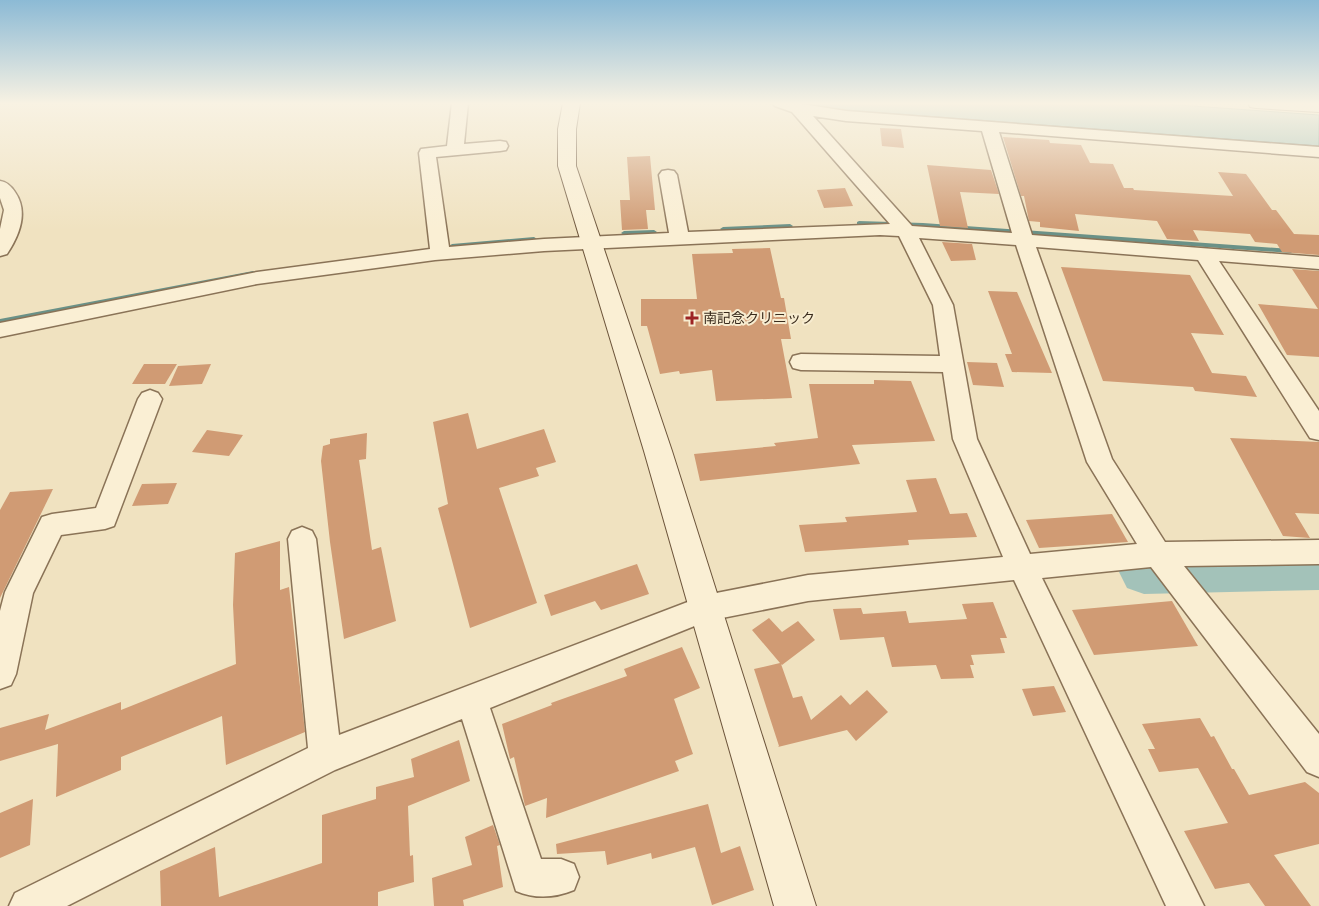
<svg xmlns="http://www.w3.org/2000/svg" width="1319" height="906" font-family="'Roboto Serif','Noto Sans JP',serif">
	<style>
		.water { fill: #a3c2b9; stroke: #6a9187 }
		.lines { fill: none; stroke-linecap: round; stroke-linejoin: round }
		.stream { fill: #6a9187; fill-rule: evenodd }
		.river { fill: #a3c2b9; fill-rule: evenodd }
		.building { fill: #d09b74 }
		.street-casing { stroke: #8a7357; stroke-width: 3 }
		.secondary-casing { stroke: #6c543a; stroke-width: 2 }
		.street { fill: #faefd4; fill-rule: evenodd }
		.secondary { fill: #faefd4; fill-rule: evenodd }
		.poi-dot { fill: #9d2424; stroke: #f7ecd0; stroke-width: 2 }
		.labels { text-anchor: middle; stroke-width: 4; stroke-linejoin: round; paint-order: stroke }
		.poi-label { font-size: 14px; fill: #392b1c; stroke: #f7ecd0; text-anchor: start }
	</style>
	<rect width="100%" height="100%" fill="#f0e2c0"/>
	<path class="water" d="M 805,103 L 1151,103 L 1319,115 L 1319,146 L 832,109 Z"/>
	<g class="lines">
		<g class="stream">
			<path d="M 859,221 L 923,223 L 1291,249 L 1294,251 L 1291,253 L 923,227 L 857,224 L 857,222 Z"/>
			<path d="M 790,224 L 793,226 L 792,227 L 723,231 L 720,229 L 723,227 Z"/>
			<path d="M 654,230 L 657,232 L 656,233 L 624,235 L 621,233 L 624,231 Z"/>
			<path d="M 534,237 L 537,239 L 536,240 L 452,248 L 449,246 L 452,244 Z"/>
			<path d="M 253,271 L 255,272 L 255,274 L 0,323 L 0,319 Z"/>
		</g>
		<path class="river" d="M 1319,546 L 1319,590 L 1144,594 L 1127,588 L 1119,572 L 1127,556 L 1144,550 Z"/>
	</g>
	<g class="building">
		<path d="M 880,128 L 901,129 L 904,148 L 882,146 Z"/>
		<path d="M 1003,137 L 1049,140 L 1050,143 L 1081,145 L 1090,163 L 1113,164 L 1124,188 L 1133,188 L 1134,190 L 1233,196 L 1218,172 L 1246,174 L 1272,210 L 1276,210 L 1294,234 L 1319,235 L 1319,255 L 1282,252 L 1277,244 L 1255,242 L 1250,234 L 1193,230 L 1199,241 L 1167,239 L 1157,221 L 1075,214 L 1079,231 L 1040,227 L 1040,222 L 1029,221 L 1024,196 L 1021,196 Z"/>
		<path d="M 650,156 L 655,210 L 646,210 L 648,229 L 622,230 L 620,200 L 630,200 L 627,157 Z"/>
		<path d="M 927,165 L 991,170 L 999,194 L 960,192 L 968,228 L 940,226 Z"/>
		<path d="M 845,188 L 853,206 L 824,208 L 817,190 Z"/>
		<path d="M 942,242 L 972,244 L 976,260 L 951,261 Z"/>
		<path d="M 770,248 L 781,298 L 784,298 L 791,339 L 781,339 L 792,398 L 716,401 L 712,370 L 680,374 L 679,371 L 660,374 L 647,326 L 641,326 L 641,299 L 697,299 L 692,254 L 733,253 L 732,249 Z"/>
		<path d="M 1061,267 L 1190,275 L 1224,335 L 1191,333 L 1212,373 L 1246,376 L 1257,397 L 1195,391 L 1193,387 L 1103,381 Z"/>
		<path d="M 1292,269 L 1319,271 L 1319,357 L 1287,355 L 1258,304 L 1318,309 Z"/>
		<path d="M 988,291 L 1017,292 L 1052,373 L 1012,372 L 1005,354 L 1012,354 Z"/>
		<path d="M 967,362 L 997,363 L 1004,387 L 973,385 Z"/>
		<path d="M 144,364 L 177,364 L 165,384 L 132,384 Z"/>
		<path d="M 211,364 L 202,384 L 169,386 L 178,366 Z"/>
		<path d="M 874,380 L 911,381 L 935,441 L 852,445 L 860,464 L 700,481 L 694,454 L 776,446 L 774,443 L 818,438 L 809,384 L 874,384 Z"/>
		<path d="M 468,413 L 477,449 L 544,429 L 556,462 L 536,468 L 539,476 L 499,488 L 537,603 L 470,628 L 438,508 L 448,504 L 433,422 Z"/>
		<path d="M 207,430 L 243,435 L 229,456 L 192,452 Z"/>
		<path d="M 367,433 L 366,459 L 359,460 L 372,550 L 381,547 L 396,621 L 344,639 L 330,542 L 321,461 L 323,446 L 330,444 L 330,439 Z"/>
		<path d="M 1230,438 L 1319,442 L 1319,514 L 1295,513 L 1310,538 L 1283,536 Z"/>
		<path d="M 936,478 L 950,514 L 967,513 L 977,537 L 908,540 L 909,545 L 805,552 L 799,525 L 847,522 L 845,517 L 917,512 L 906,480 Z"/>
		<path d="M 177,483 L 168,504 L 132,506 L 142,484 Z"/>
		<path d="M 53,489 L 0,598 L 0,510 L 10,492 Z"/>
		<path d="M 1112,514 L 1128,542 L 1039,548 L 1026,520 Z"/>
		<path d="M 280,541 L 280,590 L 289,587 L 305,732 L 226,765 L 222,716 L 121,757 L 121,770 L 56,797 L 58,744 L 0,761 L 0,728 L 49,714 L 45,730 L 121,702 L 121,710 L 236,664 L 233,605 L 235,553 Z"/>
		<path d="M 637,564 L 649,594 L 601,610 L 595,601 L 551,616 L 544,595 Z"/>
		<path d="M 1172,601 L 1198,646 L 1094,655 L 1072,610 Z"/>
		<path d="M 993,602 L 1007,638 L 1000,638 L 1005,653 L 971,655 L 974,665 L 970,665 L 974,678 L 941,679 L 936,665 L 892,667 L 884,637 L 840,640 L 833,609 L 861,608 L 863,614 L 906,611 L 909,623 L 967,619 L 962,604 Z"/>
		<path d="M 769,618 L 782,632 L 798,621 L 815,640 L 782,665 L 781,664 L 793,698 L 802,696 L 811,720 L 841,695 L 850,705 L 867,690 L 888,712 L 856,741 L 847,730 L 778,747 L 779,746 L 754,669 L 780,663 L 752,630 Z"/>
		<path d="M 682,647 L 700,688 L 674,699 L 693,754 L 675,761 L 679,771 L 546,818 L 547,798 L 525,806 L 514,757 L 510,759 L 502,724 L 552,705 L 551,703 L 627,676 L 624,669 Z"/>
		<path d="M 1054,686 L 1066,712 L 1033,716 L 1022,689 Z"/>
		<path d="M 1200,718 L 1211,737 L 1214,736 L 1232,769 L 1234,769 L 1249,795 L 1305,782 L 1319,793 L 1319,844 L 1274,855 L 1311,906 L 1265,906 L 1249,883 L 1215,889 L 1184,831 L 1228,823 L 1198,768 L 1159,772 L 1148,749 L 1155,749 L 1142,724 Z"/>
		<path d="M 459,740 L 470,781 L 408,806 L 410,856 L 413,855 L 414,882 L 378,892 L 378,906 L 161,906 L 160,871 L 215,847 L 219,897 L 322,863 L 322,815 L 376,799 L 376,787 L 414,777 L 411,759 Z"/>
		<path d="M 33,799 L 30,845 L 0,858 L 0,813 Z"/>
		<path d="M 708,804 L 721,853 L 740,846 L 754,890 L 712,905 L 695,847 L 652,859 L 651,853 L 607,865 L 605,851 L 557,854 L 556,844 Z"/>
		<path d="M 493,825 L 500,845 L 497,846 L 503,887 L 463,900 L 464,906 L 434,906 L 432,878 L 472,865 L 465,837 Z"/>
	</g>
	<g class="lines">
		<defs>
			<g id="street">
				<path d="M 452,103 L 468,103 L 464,144 L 500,141 L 506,142 L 508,146 L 506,150 L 500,151 L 436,157 L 449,247 L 544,239 L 669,233 L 659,175 L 662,171 L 668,170 L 674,171 L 677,175 L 688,232 L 890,224 L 792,112 L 775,106 L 772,103 L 796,103 L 846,111 L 1319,147 L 1319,157 L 999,132 L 1032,235 L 1319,257 L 1319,269 L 1219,261 L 1319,411 L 1319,440 L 1310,438 L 1198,260 L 1036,247 L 1112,459 L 1165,542 L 1319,540 L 1319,564 L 1184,566 L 1319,734 L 1319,777 L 1307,772 L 1151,567 L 1042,578 L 1204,906 L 1166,906 L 1014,580 L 808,601 L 707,621 L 490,708 L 541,859 L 561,859 L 574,864 L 579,877 L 574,890 C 555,898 535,899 516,891 L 462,719 L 335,770 L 67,906 L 9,906 L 15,893 L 308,748 L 288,539 L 292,531 L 302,527 L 312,531 L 316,539 L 339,735 L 706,595 L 808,575 L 1003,557 L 953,439 L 943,372 L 801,370 L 793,368 L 790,362 L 793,356 L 801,354 L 940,356 L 933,305 L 899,236 L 880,235 L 544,251 L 435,260 L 257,284 L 0,337 L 0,323 L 257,272 L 430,249 L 419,153 L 421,149 L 447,146 ZM 813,116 L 846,121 L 982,131 L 1012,233 L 912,226 ZM 919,238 L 1016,245 L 1087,462 L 1137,544 L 1030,554 L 977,439 L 953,305 Z"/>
				<path d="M 0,181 C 7,182 11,186 15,192 C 29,212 19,236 7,254 L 0,256 L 0,229 L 4,210 L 0,198 Z"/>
				<path d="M 150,390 L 158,393 L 162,399 L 114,526 L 105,529 L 61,535 L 33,593 L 16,674 L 11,685 L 0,689 L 0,611 L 5,592 L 42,517 L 52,514 L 96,508 L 138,399 L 142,393 Z"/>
			</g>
			<g id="secondary">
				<path d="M 563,103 L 580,103 L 576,129 L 576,166 L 672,451 L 816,906 L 774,906 L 644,451 L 558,166 L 558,129 Z"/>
				<path d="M 1248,103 L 1319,103 L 1319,112 L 1256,108 L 1250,107 Z"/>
			</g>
		</defs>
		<use href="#street" class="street-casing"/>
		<use href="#secondary" class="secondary-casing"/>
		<use href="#street" class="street"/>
		<use href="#secondary" class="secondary"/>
	</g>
	<linearGradient id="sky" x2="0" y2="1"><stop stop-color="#8cbad5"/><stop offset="0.45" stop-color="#f8f2e3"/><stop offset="1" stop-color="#f8f2e3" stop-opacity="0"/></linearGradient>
	<rect width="1319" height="230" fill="url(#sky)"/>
	<path class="poi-dot" d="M689.5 310.5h5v5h5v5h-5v5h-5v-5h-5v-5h5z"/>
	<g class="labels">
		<g class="poi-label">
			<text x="703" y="323">南記念クリニック</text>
		</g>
	</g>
</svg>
